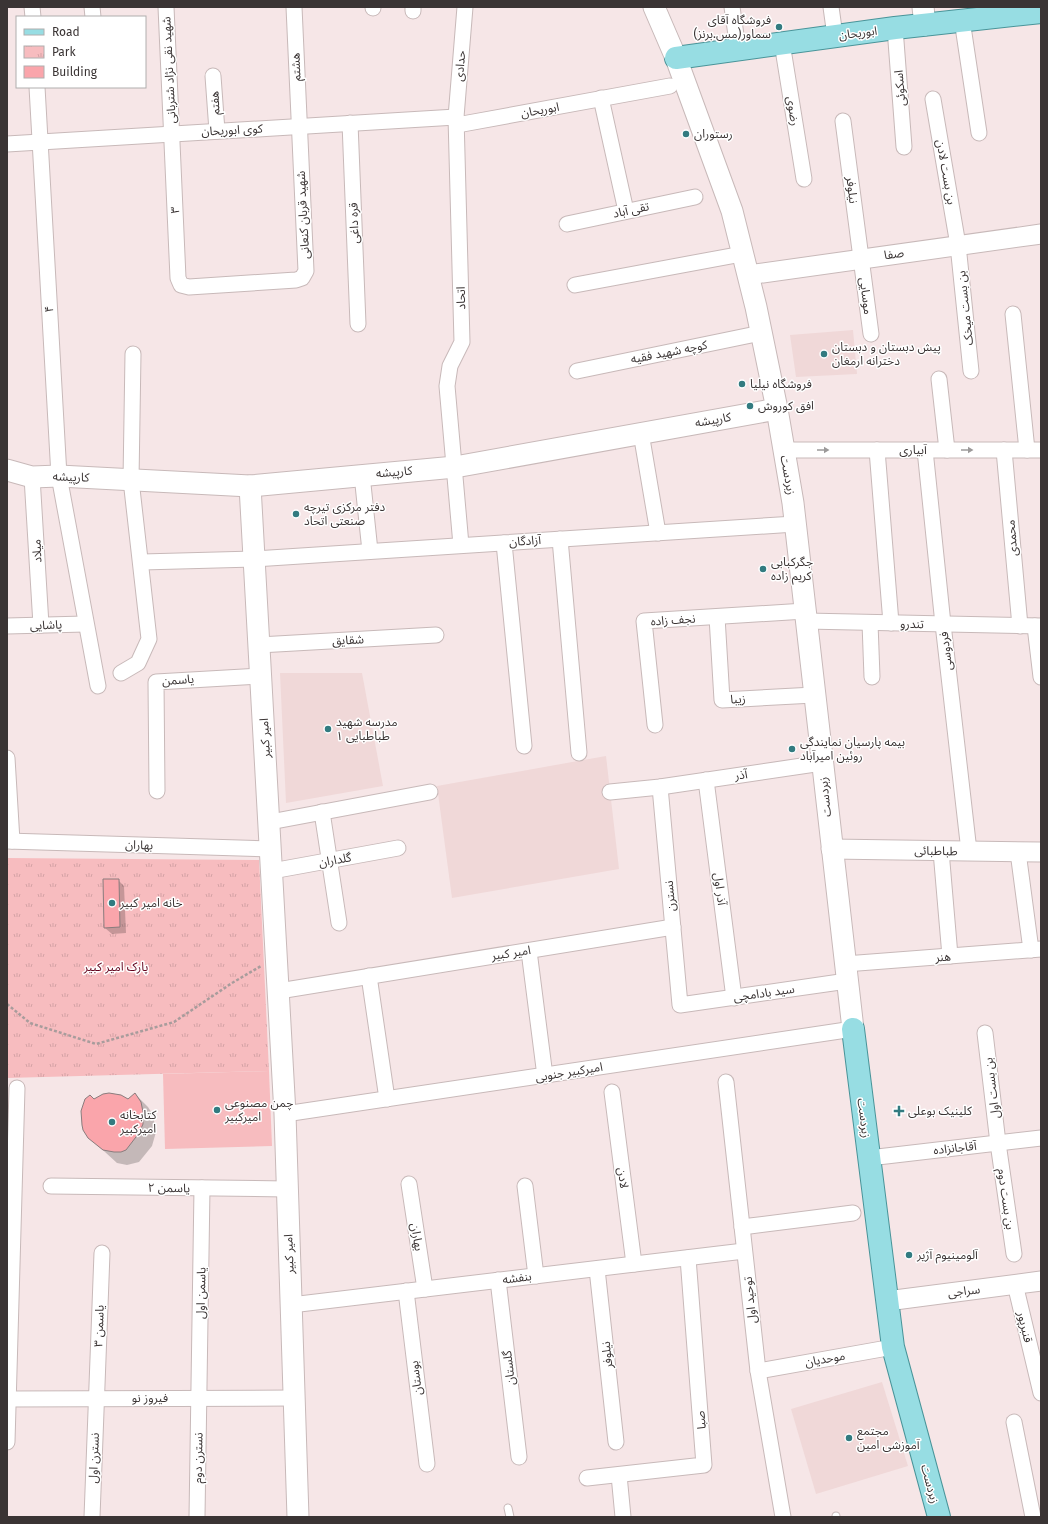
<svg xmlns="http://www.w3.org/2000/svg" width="1048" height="1524" font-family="'Fira Sans','Noto Sans Arabic',sans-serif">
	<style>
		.built { fill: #f0d8d8 }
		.grass { fill: #f7bcbf }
		.park { fill: url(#park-tufts) }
		.shadow { fill: #0003 }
		.building { fill: #faa5ab; stroke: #8a7c7d }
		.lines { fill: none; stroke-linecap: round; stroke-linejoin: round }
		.service-casing { stroke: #c8b9b9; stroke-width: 9 }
		.minor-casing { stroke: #c8b9b9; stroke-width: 17 }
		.tertiary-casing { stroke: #c8b9b9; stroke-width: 21 }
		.secondary-casing { stroke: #c8b9b9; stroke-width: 23 }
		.primary-casing { stroke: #499499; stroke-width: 24 }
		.path { stroke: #a89c9c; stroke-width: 2.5; stroke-dasharray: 3 2; stroke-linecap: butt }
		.service { stroke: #fff; stroke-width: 7 }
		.minor { stroke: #fff; stroke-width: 15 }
		.tertiary { stroke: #fff; stroke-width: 19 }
		.secondary { stroke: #fff; stroke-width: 21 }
		.primary { stroke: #97dde3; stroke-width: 22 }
		.oneway { fill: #9c9a9a }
		.poi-dot { fill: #327b80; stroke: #fff; stroke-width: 1.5 }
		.labels { text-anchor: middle; stroke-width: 3; stroke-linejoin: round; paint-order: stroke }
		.poi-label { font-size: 12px; fill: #3a3434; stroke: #fff; text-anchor: start }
		.street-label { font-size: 12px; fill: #3a3434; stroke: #fff }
		.park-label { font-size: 12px; fill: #60001b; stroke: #fff }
	</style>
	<defs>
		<pattern id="park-tufts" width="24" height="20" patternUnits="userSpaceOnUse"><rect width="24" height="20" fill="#f7bcbf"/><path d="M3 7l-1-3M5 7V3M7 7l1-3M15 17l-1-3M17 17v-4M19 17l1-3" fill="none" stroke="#d4a2a5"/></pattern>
	</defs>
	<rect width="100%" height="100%" fill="#f6e6e7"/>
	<g class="built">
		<path d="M 853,330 L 857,374 L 796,377 L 790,335 Z"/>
		<path d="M 280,673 L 362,673 L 383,786 L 286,803 Z"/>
		<path d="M 606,756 L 619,869 L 452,898 L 437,786 Z"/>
		<path d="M 882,1382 L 908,1466 L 816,1494 L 791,1409 Z"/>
	</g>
	<path class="grass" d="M 269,1071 L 272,1146 L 165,1149 L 163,1074 Z"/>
	<path class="park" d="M 7,858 L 259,860 L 269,1071 L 7,1078 Z"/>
	<g class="shadow">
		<path d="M 118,880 L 124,886 L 126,933 L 112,934 L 105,928 Z"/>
		<path d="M 135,1094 L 148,1107 L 153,1115 L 156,1132 L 152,1146 L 139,1162 L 127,1165 L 117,1163 L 93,1141 L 94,1100 L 129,1100 Z"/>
	</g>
	<g class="building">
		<path d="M 103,879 L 119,879 L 120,927 L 104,928 Z"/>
		<path d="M 109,1093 L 121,1095 L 128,1099 L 135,1093 L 141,1102 L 143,1112 L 143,1124 L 139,1133 L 126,1150 L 121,1152 L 114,1152 L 103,1150 L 88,1138 L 83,1130 L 82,1125 L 81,1111 L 85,1099 L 90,1095 L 94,1099 L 103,1094 Z"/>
	</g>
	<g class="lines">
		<defs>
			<g id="service">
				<path d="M 508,1508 L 510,1517"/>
				<path d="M 836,1516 L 836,1517"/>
			</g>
			<g id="minor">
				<path d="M 32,7 L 33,17"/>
				<path d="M 92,7 L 93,17"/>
				<path d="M 166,7 L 178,278 L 181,285 L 189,287 L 296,280 L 302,278 L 306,271 L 294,7"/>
				<path d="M 373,7 L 373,8"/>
				<path d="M 413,7 L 413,11"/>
				<path d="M 732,7 L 738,49"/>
				<path d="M 831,7 L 835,36"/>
				<path d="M 962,20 L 979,133"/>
				<path d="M 895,28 L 904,147"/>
				<path d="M 782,43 L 804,179"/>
				<path d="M 213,76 L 217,131"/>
				<path d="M 37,87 L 59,476 L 98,686"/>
				<path d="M 601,98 L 626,211"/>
				<path d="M 933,99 L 958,245 L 971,371"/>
				<path d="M 843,121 L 871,334"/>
				<path d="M 350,123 L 358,324"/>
				<path d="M 457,125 L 670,86"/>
				<path d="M 7,144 L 456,117"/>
				<path d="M 567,224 L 695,197"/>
				<path d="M 575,285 L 742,254"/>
				<path d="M 1013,314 L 1027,450"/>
				<path d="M 577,371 L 761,333"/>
				<path d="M 939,379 L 947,450"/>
				<path d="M 641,433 L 658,533"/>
				<path d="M 784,450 L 1041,450"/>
				<path d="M 877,450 L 891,623"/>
				<path d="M 925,450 L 943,624 L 969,851"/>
				<path d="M 1004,450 L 1020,626"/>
				<path d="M 362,475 L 370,551"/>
				<path d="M 32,477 L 41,625"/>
				<path d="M 560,539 L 579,753"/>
				<path d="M 504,543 L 524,746"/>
				<path d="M 461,545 L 447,386 L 450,366 L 462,342 L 456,117 L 465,7"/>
				<path d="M 142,562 L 254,559 L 795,524"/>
				<path d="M 717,617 L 722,700 L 814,695"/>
				<path d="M 806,621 L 1041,626"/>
				<path d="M 870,623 L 872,677"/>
				<path d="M 7,626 L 85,624"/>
				<path d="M 1035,626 L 1041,677"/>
				<path d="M 259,645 L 436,635"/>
				<path d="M 121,673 L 138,663 L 149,639 L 131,480 L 133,354"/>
				<path d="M 655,725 L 644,621 L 805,611"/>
				<path d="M 7,758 L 12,841"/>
				<path d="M 706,780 L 734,998"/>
				<path d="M 660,787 L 680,1005 L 847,981"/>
				<path d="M 157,791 L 156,682 L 261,676"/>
				<path d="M 610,792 L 660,787 L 822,763"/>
				<path d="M 322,812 L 339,923"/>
				<path d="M 270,822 L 430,792"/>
				<path d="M 7,841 L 271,849"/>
				<path d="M 941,851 L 950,956"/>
				<path d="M 1018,852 L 1031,950"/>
				<path d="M 272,871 L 398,848"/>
				<path d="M 529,951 L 545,1076"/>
				<path d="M 845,964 L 1041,949"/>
				<path d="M 369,976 L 387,1099"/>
				<path d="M 279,991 L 673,927"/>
				<path d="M 985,1033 L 998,1143 L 1014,1254"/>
				<path d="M 726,1082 L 758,1371 L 783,1517"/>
				<path d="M 612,1092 L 634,1264"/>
				<path d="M 285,1114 L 853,1029"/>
				<path d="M 869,1158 L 1041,1138"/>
				<path d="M 409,1184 L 425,1289"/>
				<path d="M 51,1186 L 287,1189"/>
				<path d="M 525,1186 L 536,1276"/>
				<path d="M 742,1227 L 853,1213"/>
				<path d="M 597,1269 L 616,1442"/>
				<path d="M 498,1280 L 519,1457"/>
				<path d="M 1015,1284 L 1041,1393"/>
				<path d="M 406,1291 L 427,1464"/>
				<path d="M 291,1305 L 744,1251"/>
				<path d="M 758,1371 L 893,1347"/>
				<path d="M 7,1399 L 293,1398"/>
				<path d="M 1014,1422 L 1033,1517"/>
				<path d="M 7,1442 L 17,1088"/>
				<path d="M 619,1475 L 623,1517"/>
				<path d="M 587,1478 L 704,1465 L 688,1258"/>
				<path d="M 92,1517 L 102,1253"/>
				<path d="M 197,1517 L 202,1188"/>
			</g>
			<g id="tertiary">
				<path d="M 748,275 L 1041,234"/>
				<path d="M 831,849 L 1041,852"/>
				<path d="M 887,1301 L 1041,1281"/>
			</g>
			<g id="secondary">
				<path d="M 654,7 L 676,58 L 732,211 L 756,307 L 777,409 L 793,503 L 853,1029"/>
				<path d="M 923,7 L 925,25"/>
				<path d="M 7,470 L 32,477 L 59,476 L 250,486 L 455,467 L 777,409"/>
				<path d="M 250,486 L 285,1114 L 298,1517"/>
			</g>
			<g id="primary">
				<path d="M 676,58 L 895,28 L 1041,12"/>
				<path d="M 853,1029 L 893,1347 L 939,1517"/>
			</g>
		</defs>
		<use href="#service" class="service-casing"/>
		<use href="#minor" class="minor-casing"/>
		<use href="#tertiary" class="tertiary-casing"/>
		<use href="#secondary" class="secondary-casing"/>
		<use href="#primary" class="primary-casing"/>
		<path class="path" d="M 7,1004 L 30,1023 L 96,1044 L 174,1022 L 232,983 L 261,966"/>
		<use href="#service" class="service"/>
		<use href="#minor" class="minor"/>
		<use href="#tertiary" class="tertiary"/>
		<use href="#secondary" class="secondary"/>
		<use href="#primary" class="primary"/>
	</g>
	<defs><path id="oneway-solid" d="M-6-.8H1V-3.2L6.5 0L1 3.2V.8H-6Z"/></defs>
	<g class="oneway">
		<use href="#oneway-solid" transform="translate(823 450)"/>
		<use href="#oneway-solid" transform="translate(967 450)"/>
	</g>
	<g class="poi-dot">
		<circle cx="779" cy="27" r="4"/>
		<circle cx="686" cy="134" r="4"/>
		<circle cx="824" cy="354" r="4"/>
		<circle cx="742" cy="384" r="4"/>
		<circle cx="750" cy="406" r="4"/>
		<circle cx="296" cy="514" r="4"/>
		<circle cx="763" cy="569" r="4"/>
		<circle cx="328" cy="729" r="4"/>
		<circle cx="792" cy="749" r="4"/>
		<circle cx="112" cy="903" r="4"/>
		<circle cx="217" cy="1110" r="4"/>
		<path d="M897 1105h4v4h4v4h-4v4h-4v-4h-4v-4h4z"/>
		<circle cx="112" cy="1122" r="4"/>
		<circle cx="909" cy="1255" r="4"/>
		<circle cx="849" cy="1438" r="4"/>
	</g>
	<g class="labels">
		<g class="poi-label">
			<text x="771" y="24" text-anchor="end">فروشگاه آقای<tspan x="771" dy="14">سماور(مس.برنز)</tspan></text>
			<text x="694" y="138">رستوران</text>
			<text x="832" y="351">پیش دبستان و دبستان<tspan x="832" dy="14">دخترانه ارمغان</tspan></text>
			<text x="750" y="388">فروشگاه نیلیا</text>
			<text x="758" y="410">افق کوروش</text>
			<text x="304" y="511">دفتر مرکزی تیرچه<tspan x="304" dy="14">صنعتی اتحاد</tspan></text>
			<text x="771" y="566">جگرکبابی<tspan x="771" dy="14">کریم زاده</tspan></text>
			<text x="336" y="726">مدرسه شهید<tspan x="336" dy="14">طباطبایی ۱</tspan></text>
			<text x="800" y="746">بیمه پارسیان نمایندگی<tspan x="800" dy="14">روئین امیرآباد</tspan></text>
			<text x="120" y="907">خانه امیر کبیر</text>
			<text x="225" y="1107">چمن مصنوعی<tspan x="225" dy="14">امیرکبیر</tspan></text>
			<text x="908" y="1115">کلینیک بوعلی</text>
			<text x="120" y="1119">کتابخانه<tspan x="120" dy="14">امیرکبیر</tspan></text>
			<text x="917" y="1259">آلومینیوم آژیر</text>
			<text x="857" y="1435">مجتمع<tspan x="857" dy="14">آموزشی امین</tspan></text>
		</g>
		<g class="street-label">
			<text transform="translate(858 33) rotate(-7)" y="4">ابوریحان</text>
			<text transform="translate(460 66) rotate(-85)" y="4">حدادی</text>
			<text transform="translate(296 67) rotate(-92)" y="4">هشتم</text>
			<text transform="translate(169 70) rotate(-93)" y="4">شهید نقی نژاد شتربانی</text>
			<text transform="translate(900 88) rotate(-95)" y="4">اسکوئی</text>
			<text transform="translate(215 103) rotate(-93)" y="4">هفتم</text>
			<text transform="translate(540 110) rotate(-10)" y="4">ابوریحان</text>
			<text transform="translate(793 111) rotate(81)" y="4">رضوی</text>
			<text transform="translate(232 130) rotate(-3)" y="4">کوی ابوریحان</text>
			<text transform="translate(946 172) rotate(80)" y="4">بن بست لادن</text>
			<text transform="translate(852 190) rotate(83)" y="4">نیلوفر</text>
			<text transform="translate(175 210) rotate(-93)" y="4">۳</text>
			<text transform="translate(631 210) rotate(-12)" y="4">تقی آباد</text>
			<text transform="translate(303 215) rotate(-93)" y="4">شهید قربان کنعانی</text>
			<text transform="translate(354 223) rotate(-92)" y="4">قره داغی</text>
			<text transform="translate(894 254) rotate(-8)" y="4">صفا</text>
			<text transform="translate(866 296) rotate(83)" y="4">موسایی</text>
			<text transform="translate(461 298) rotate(-91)" y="4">اتحاد</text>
			<text transform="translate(965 308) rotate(-96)" y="4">بن بست میخک</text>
			<text transform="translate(49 309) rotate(-93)" y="4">۴</text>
			<text transform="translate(669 352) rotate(-11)" y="4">کوچه شهید فقیه</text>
			<text transform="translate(713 420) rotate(-10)" y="4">کارپیشه</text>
			<text x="913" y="454">آبیاری</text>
			<text transform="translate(394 472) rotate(-5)" y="4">کارپیشه</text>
			<text transform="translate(788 475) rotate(80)" y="4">زبردست</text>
			<text transform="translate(71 477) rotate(2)" y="4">کارپیشه</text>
			<text transform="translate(1012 538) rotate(-95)" y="4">محمدی</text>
			<text transform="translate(525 541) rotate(-4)" y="4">آزادگان</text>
			<text transform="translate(37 551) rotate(-93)" y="4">میلاد</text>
			<text transform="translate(673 620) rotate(-4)" y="4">نجف زاده</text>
			<text transform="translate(912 624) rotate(1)" y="4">تندرو</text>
			<text transform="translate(46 625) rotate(-2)" y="4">پاشایی</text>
			<text transform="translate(348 640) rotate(-3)" y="4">شقایق</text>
			<text transform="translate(946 651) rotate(-97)" y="4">فردوسی</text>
			<text transform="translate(178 680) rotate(-4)" y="4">یاسمن</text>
			<text transform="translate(738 699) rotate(-3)" y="4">زیبا</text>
			<text transform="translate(265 738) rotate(-93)" y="4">امیر کبیر</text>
			<text transform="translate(741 775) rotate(-8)" y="4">آذر</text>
			<text transform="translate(825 797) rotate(-96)" y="4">زبردست</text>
			<text transform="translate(139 845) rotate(2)" y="4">بهاران</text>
			<text transform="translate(936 851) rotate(1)" y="4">طباطبائی</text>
			<text transform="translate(335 860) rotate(-10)" y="4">گلداران</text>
			<text transform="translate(720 889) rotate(83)" y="4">آذر اول</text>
			<text transform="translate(670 896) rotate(-95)" y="4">نسترن</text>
			<text transform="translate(511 953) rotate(-9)" y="4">امیر کبیر</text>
			<text transform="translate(943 957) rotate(-4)" y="4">هنر</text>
			<text transform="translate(764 993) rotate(-8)" y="4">سید بادامچی</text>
			<text transform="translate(569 1072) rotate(-9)" y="4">امیرکبیر جنوبی</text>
			<text transform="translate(992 1088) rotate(-97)" y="4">بن بست اول</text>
			<text transform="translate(864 1118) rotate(83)" y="4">زبردست</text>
			<text transform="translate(955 1148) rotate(-6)" y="4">آقاجانزاده</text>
			<text transform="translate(623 1178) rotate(83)" y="4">لادن</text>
			<text transform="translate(169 1188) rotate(1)" y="4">یاسمن ۲</text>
			<text transform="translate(1006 1199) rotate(82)" y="4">بن بست دوم</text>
			<text transform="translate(417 1237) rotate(81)" y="4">بهاران</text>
			<text transform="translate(289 1254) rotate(-92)" y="4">امیر کبیر</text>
			<text transform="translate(517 1278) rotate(-7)" y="4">بنفشه</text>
			<text transform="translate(964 1291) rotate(-7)" y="4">سراجی</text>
			<text transform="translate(201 1293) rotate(-89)" y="4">یاسمن اول</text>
			<text transform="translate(750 1300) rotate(-96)" y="4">توحید اول</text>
			<text transform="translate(99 1326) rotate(-88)" y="4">یاسمن ۳</text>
			<text transform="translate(1025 1327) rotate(77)" y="4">قنبرپور</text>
			<text transform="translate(607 1355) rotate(-96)" y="4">نیلوفر</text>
			<text transform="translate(825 1359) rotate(-10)" y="4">موحدیان</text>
			<text transform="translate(509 1368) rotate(-97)" y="4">گلستان</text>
			<text transform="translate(416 1378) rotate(-97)" y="4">بوستان</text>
			<text x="150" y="1402">فیروز نو</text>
			<text transform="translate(701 1420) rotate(-94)" y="4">صبا</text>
			<text transform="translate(94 1458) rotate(-88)" y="4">نسترن اول</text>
			<text transform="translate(198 1458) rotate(-89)" y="4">نسترن دوم</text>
			<text transform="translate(930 1484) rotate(75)" y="4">زبردست</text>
		</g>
		<g class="park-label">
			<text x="116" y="971">پارک امیر کبیر</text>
		</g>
	</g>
	<rect width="1048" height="1524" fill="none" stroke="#3a3434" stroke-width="16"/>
	<rect x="16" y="16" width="130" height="72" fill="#ffffff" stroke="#b0aeae"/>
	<rect x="24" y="29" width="20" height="6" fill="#97dde3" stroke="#b0aeae"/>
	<text x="52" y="36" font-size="12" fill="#3a3434">Road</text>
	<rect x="24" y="46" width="20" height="12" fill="url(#park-tufts)" stroke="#b0aeae"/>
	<text x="52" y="56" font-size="12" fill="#3a3434">Park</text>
	<rect x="24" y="66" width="20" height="12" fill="#faa5ab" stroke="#b0aeae"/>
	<text x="52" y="76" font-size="12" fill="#3a3434">Building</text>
</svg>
